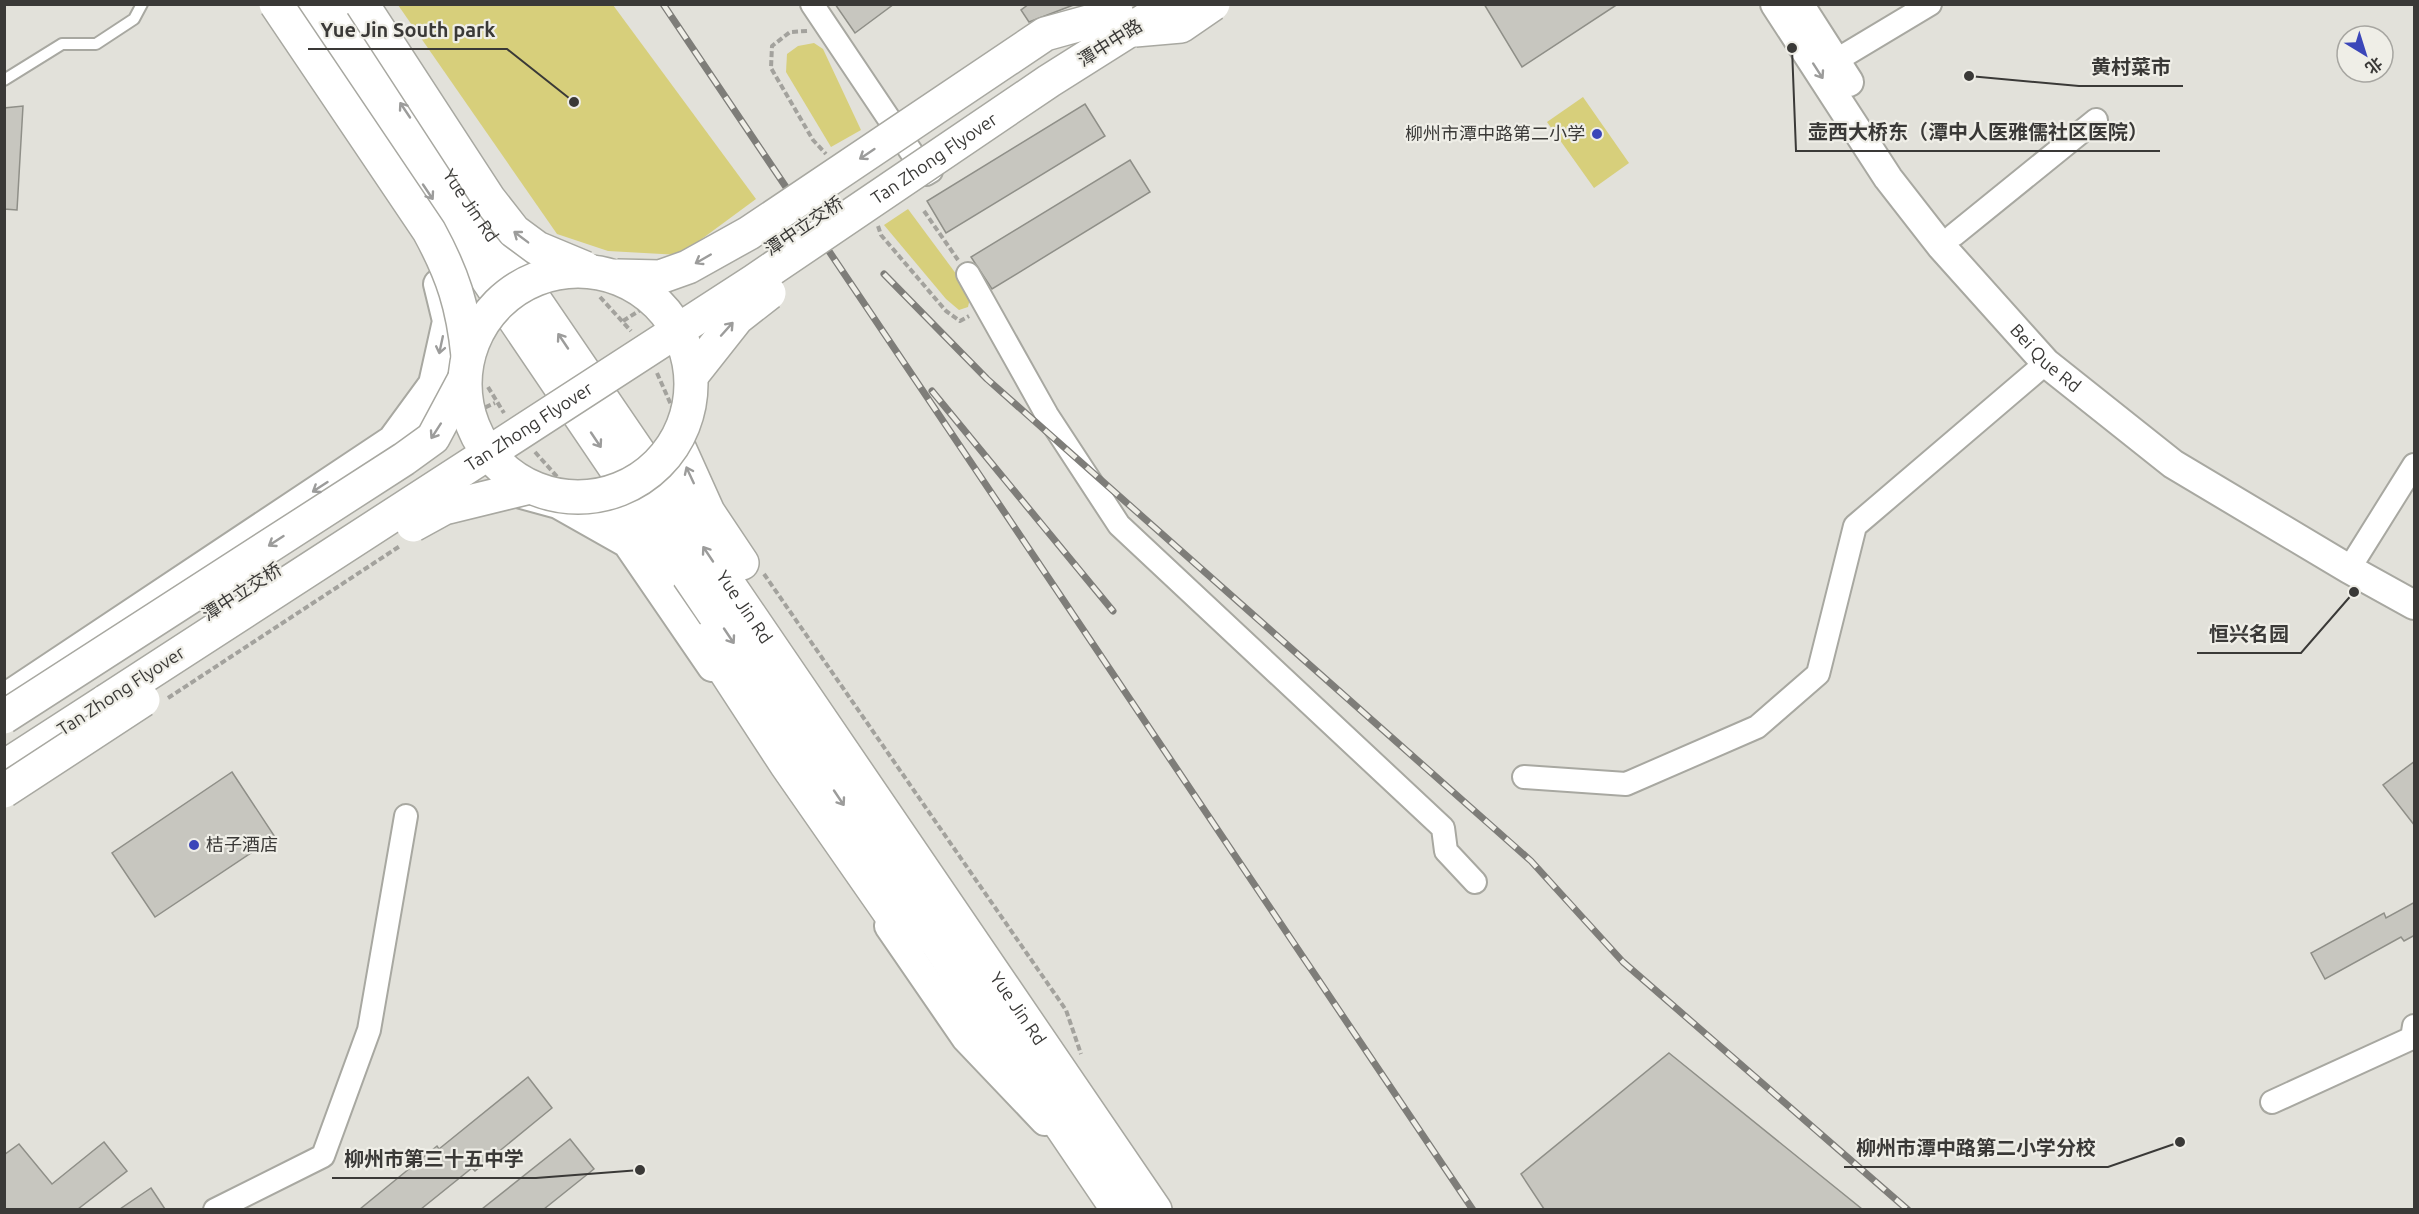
<svg xmlns="http://www.w3.org/2000/svg" width="2419" height="1214" font-family="Ubuntu,'Noto Sans SC',sans-serif">
	<style>
		.green { fill: #d7cf7b }
		.building { fill: #c7c6bf; stroke: #8f8f88; stroke-width: 1.5 }
		.lines { fill: none; stroke-linecap: round; stroke-linejoin: round }
		.service-casing { stroke: #a8a8a1; stroke-width: 14 }
		.minor-casing { stroke: #a8a8a1; stroke-width: 26 }
		.tertiary-casing { stroke: #a8a8a1; stroke-width: 32 }
		.primary-casing { stroke: #a8a8a1; stroke-width: 36 }
		.path { stroke: #a3a29d; stroke-width: 4; stroke-dasharray: 6 3; stroke-linecap: butt }
		.service { stroke: #fff; stroke-width: 10 }
		.minor { stroke: #fff; stroke-width: 22 }
		.tertiary { stroke: #fff; stroke-width: 28 }
		.primary { stroke: #fff; stroke-width: 33 }
		.rail-casing { stroke: #7e7d79; stroke-width: 7 }
		.rail { stroke: #efeee7; stroke-width: 4.5; stroke-dasharray: 14; stroke-linecap: butt }
		.primary-bridge-casing { stroke: #a8a8a1; stroke-width: 36; stroke-linecap: butt }
		.primary-bridge { stroke: #fff; stroke-width: 33 }
		.oneway { stroke: #9c9c9b }
		.poi-dot { fill: #3b46b9; stroke: #efeee7; stroke-width: 2 }
		.labels { text-anchor: middle; stroke-width: 4.5; stroke-linejoin: round; paint-order: stroke }
		.street-label { font-size: 18px; fill: #3a3937; stroke: #efeee7 }
		.poi-label { font-size: 18px; fill: #3a3937; stroke: #efeee7; text-anchor: end }
		.leader { fill: none; stroke: #3a3937; stroke-width: 2 }
		.callout-dot { fill: #3a3937; stroke: #efeee7; stroke-width: 2 }
		.callout-label { font-size: 20px; text-anchor: middle; font-weight: bold; fill: #3a3937; stroke: #efeee7; stroke-width: 4.5; stroke-linejoin: round; paint-order: stroke }
	</style>
	<rect width="100%" height="100%" fill="#e2e1da"/>
	<g class="green">
		<path d="M 398,5 L 613,5 L 756,199 L 680,255 L 608,251 L 557,234 Z"/>
		<path d="M 814,43 L 823,49 L 861,130 L 831,147 L 786,72 L 787,54 L 798,46 Z"/>
		<path d="M 1583,97 L 1629,163 L 1594,188 L 1547,122 Z"/>
		<path d="M 908,209 L 971,294 L 968,307 L 959,310 L 946,299 L 884,225 Z"/>
	</g>
	<g class="building">
		<path d="M 835,4 L 894,4 L 855,33 Z"/>
		<path d="M 1029,4 L 1076,4 L 1029,22 L 1021,10 Z"/>
		<path d="M 1484,4 L 1618,4 L 1522,67 Z"/>
		<path d="M 1085,104 L 1105,136 L 946,233 L 927,201 Z"/>
		<path d="M 23,106 L 17,210 L 4,209 L 4,108 Z"/>
		<path d="M 1130,160 L 1150,192 L 992,289 L 971,257 Z"/>
		<path d="M 2415,761 L 2415,826 L 2383,785 Z"/>
		<path d="M 232,772 L 275,837 L 155,917 L 112,853 Z"/>
		<path d="M 2415,902 L 2415,935 L 2404,941 L 2401,937 L 2325,979 L 2311,953 L 2384,913 L 2386,918 Z"/>
		<path d="M 1669,1053 L 1862,1209 L 1544,1209 L 1521,1174 Z"/>
		<path d="M 528,1077 L 552,1108 L 475,1171 L 472,1168 L 421,1209 L 360,1209 L 437,1146 L 439,1149 Z"/>
		<path d="M 570,1139 L 594,1169 L 544,1209 L 482,1209 Z"/>
		<path d="M 104,1142 L 127,1171 L 78,1209 L 4,1209 L 4,1155 L 19,1144 L 52,1184 Z"/>
		<path d="M 151,1188 L 165,1209 L 120,1209 Z"/>
	</g>
	<g class="lines">
		<defs>
			<path id="service" d="M 4,80 L 62,44 L 96,44 L 134,19 L 142,4"/>
			<g id="minor">
				<path d="M 812,4 L 926,174 L 931,171"/>
				<path d="M 1835,61 L 1930,4"/>
				<path d="M 1954,235 L 2096,120"/>
				<path d="M 968,274 L 1047,415 L 1119,525 L 1443,828 L 1446,851 L 1475,882"/>
				<path d="M 2349,569 L 2414,465"/>
				<path d="M 1524,777 L 1626,784 L 1757,727 L 1818,674 L 1855,526 L 2046,363"/>
				<path d="M 2272,1102 L 2412,1038 L 2414,1026"/>
				<path d="M 215,1210 L 323,1156 L 369,1030 L 406,816"/>
			</g>
			<g id="tertiary">
				<path id="s1" d="M 1775,4 L 1888,178 L 1941,246 L 2046,363 L 2173,464 L 2349,569 L 2414,605"/>
				<path d="M 1799,4 L 1849,82"/>
				<path d="M 503,489 L 558,504 L 627,543 L 712,667"/>
				<path d="M 9,695 L 392,440 L 433,384 L 447,321 L 438,284"/>
				<path d="M 889,926 L 966,1038 L 1045,1121"/>
			</g>
			<g id="primary">
				<path d="M 301,4 L 1118,1210"/>
				<path id="s2" d="M 333,4 L 1155,1210"/>
				<path d="M 676,441 L 708,512 L 742,563"/>
				<path d="M 582,498 C 617,519 639,540 662,574"/>
				<path d="M 705,640 L 786,764 L 910,942"/>
				<path d="M 4,767 L 106,701"/>
			</g>
		</defs>
		<use href="#service" class="service-casing"/>
		<use href="#minor" class="minor-casing"/>
		<use href="#tertiary" class="tertiary-casing"/>
		<use href="#primary" class="primary-casing"/>
		<g class="path">
			<path d="M 807,31 L 790,32 L 772,46 L 771,68 L 813,140 L 826,154"/>
			<path d="M 924,211 L 958,260"/>
			<path d="M 878,226 L 881,235 L 946,311 L 960,321 L 969,316"/>
			<path d="M 600,297 L 631,331"/>
			<path d="M 623,321 L 653,302"/>
			<path d="M 657,373 L 676,416"/>
			<path d="M 488,387 L 504,413"/>
			<path d="M 477,411 L 495,403"/>
			<path d="M 535,452 L 560,480"/>
			<path d="M 764,574 L 1066,1010 L 1081,1054"/>
			<path d="M 168,698 L 400,546"/>
		</g>
		<use href="#service" class="service"/>
		<use href="#minor" class="minor"/>
		<use href="#tertiary" class="tertiary"/>
		<use href="#primary" class="primary"/>
		<defs>
			<g id="rail">
				<path d="M 663,4 L 1473,1210"/>
				<path d="M 884,274 L 987,379 L 1531,861 L 1623,962 L 1908,1210"/>
				<path d="M 932,391 L 1113,611"/>
			</g>
		</defs>
		<use href="#rail" class="rail-casing"/>
		<use href="#rail" class="rail"/>
		<defs>
			<g id="primary-bridge">
				<path d="M 276,4 L 429,231 C 453,275 463,306 468,356"/>
				<path d="M 362,4 L 489,199 L 514,231 L 537,248 L 585,268"/>
				<path d="M 1135,30 L 1181,26 L 1213,4"/>
				<circle cx="578" cy="384" r="113"/>
				<path d="M 617,276 L 660,277 L 688,267 L 749,233 L 1045,34 L 1117,14"/>
				<path d="M 692,375 L 737,318 L 769,293"/>
				<path d="M 413,525 L 444,508 L 530,487"/>
				<path id="s3" d="M 106,701 L 754,281 L 1049,81 L 1171,4"/>
				<path d="M 4,717 L 404,459 L 433,438 L 464,380"/>
				<path d="M 4,791 L 143,700"/>
			</g>
		</defs>
		<use href="#primary-bridge" class="primary-bridge-casing"/>
		<use href="#primary-bridge" class="primary-bridge"/>
	</g>
	<defs><path id="oneway-shaft" d="M-6 0H5M1.5-3L5.5 0L1.5 3" fill="none" stroke-width="1.6" stroke-linecap="round" stroke-linejoin="round" transform="scale(1.5)"/></defs>
	<g class="oneway">
		<use href="#oneway-shaft" transform="translate(1818 71) rotate(57)"/>
		<use href="#oneway-shaft" transform="translate(405 110) rotate(-124)"/>
		<use href="#oneway-shaft" transform="translate(867 154) rotate(146)"/>
		<use href="#oneway-shaft" transform="translate(428 192) rotate(56)"/>
		<use href="#oneway-shaft" transform="translate(521 237) rotate(-143)"/>
		<use href="#oneway-shaft" transform="translate(703 259) rotate(150)"/>
		<use href="#oneway-shaft" transform="translate(727 329) rotate(-48)"/>
		<use href="#oneway-shaft" transform="translate(563 341) rotate(-124)"/>
		<use href="#oneway-shaft" transform="translate(441 345) rotate(102)"/>
		<use href="#oneway-shaft" transform="translate(436 431) rotate(123)"/>
		<use href="#oneway-shaft" transform="translate(596 440) rotate(56)"/>
		<use href="#oneway-shaft" transform="translate(690 475) rotate(-115)"/>
		<use href="#oneway-shaft" transform="translate(320 487) rotate(147)"/>
		<use href="#oneway-shaft" transform="translate(276 541) rotate(147)"/>
		<use href="#oneway-shaft" transform="translate(708 554) rotate(-124)"/>
		<use href="#oneway-shaft" transform="translate(729 636) rotate(56)"/>
		<use href="#oneway-shaft" transform="translate(839 798) rotate(56)"/>
	</g>
	<g class="poi-dot">
		<circle cx="1597" cy="134" r="6"/>
		<circle cx="194" cy="845" r="6"/>
	</g>
	<g class="labels">
		<g class="street-label">
			<text transform="translate(1110 43) rotate(-32)" y="6">潭中中路</text>
			<text dy="6" stroke="none"><textPath href="#s3" startOffset="990">Tan Zhong Flyover</textPath></text>
			<text dy="6" stroke="none"><textPath href="#s2" startOffset="244">Yue Jin Rd</textPath></text>
			<text transform="translate(804 226) rotate(-34)" y="6">潭中立交桥</text>
			<text dy="6" stroke="none"><textPath href="#s1" startOffset="447">Bei Que Rd</textPath></text>
			<text dy="6" stroke="none"><textPath href="#s3" startOffset="504">Tan Zhong Flyover</textPath></text>
			<text transform="translate(242 592) rotate(-33)" y="6">潭中立交桥</text>
			<text dy="6" stroke="none"><textPath href="#s2" startOffset="730">Yue Jin Rd</textPath></text>
			<text transform="translate(121 691) rotate(-33)" y="6">Tan Zhong Flyover</text>
			<text dy="6" stroke="none"><textPath href="#s2" startOffset="1216">Yue Jin Rd</textPath></text>
		</g>
		<g class="poi-label">
			<text x="1585" y="140">柳州市潭中路第二小学</text>
			<text x="206" y="851" text-anchor="start">桔子酒店</text>
		</g>
	</g>
	<path class="leader" d="M574 102L507 49H308M1969 76L2079 86H2183M1792 48L1796 151H2160M2354 592L2301 653H2197M2180 1142L2108 1167H1844M640 1170L536 1178H332"/>
	<g class="callout-dot">
		<circle cx="574" cy="102" r="6"/>
		<circle cx="1969" cy="76" r="6"/>
		<circle cx="1792" cy="48" r="6"/>
		<circle cx="2354" cy="592" r="6"/>
		<circle cx="2180" cy="1142" r="6"/>
		<circle cx="640" cy="1170" r="6"/>
	</g>
	<g class="callout-label">
		<text x="408" y="37">Yue Jin South park</text>
		<text x="2131" y="74">黄村菜市</text>
		<text x="1978" y="139">壶西大桥东（潭中人医雅儒社区医院）</text>
		<text x="2249" y="641">恒兴名园</text>
		<text x="1976" y="1155">柳州市潭中路第二小学分校</text>
		<text x="434" y="1166">柳州市第三十五中学</text>
	</g>
	<rect width="2419" height="1214" fill="none" stroke="#3a3937" stroke-width="12"/>
	<g transform="translate(2365 54) rotate(142)"><circle r="28" fill="#efeee7" stroke="#a7a6a1" stroke-width="1.5"/>
	<path d="M0-4.5L10 22L0 15L-10 22Z" fill="#3b46b9"/>
	<text y="-9" font-size="16" font-weight="bold" text-anchor="middle" fill="#3a3937">北</text>
	</g>
</svg>
